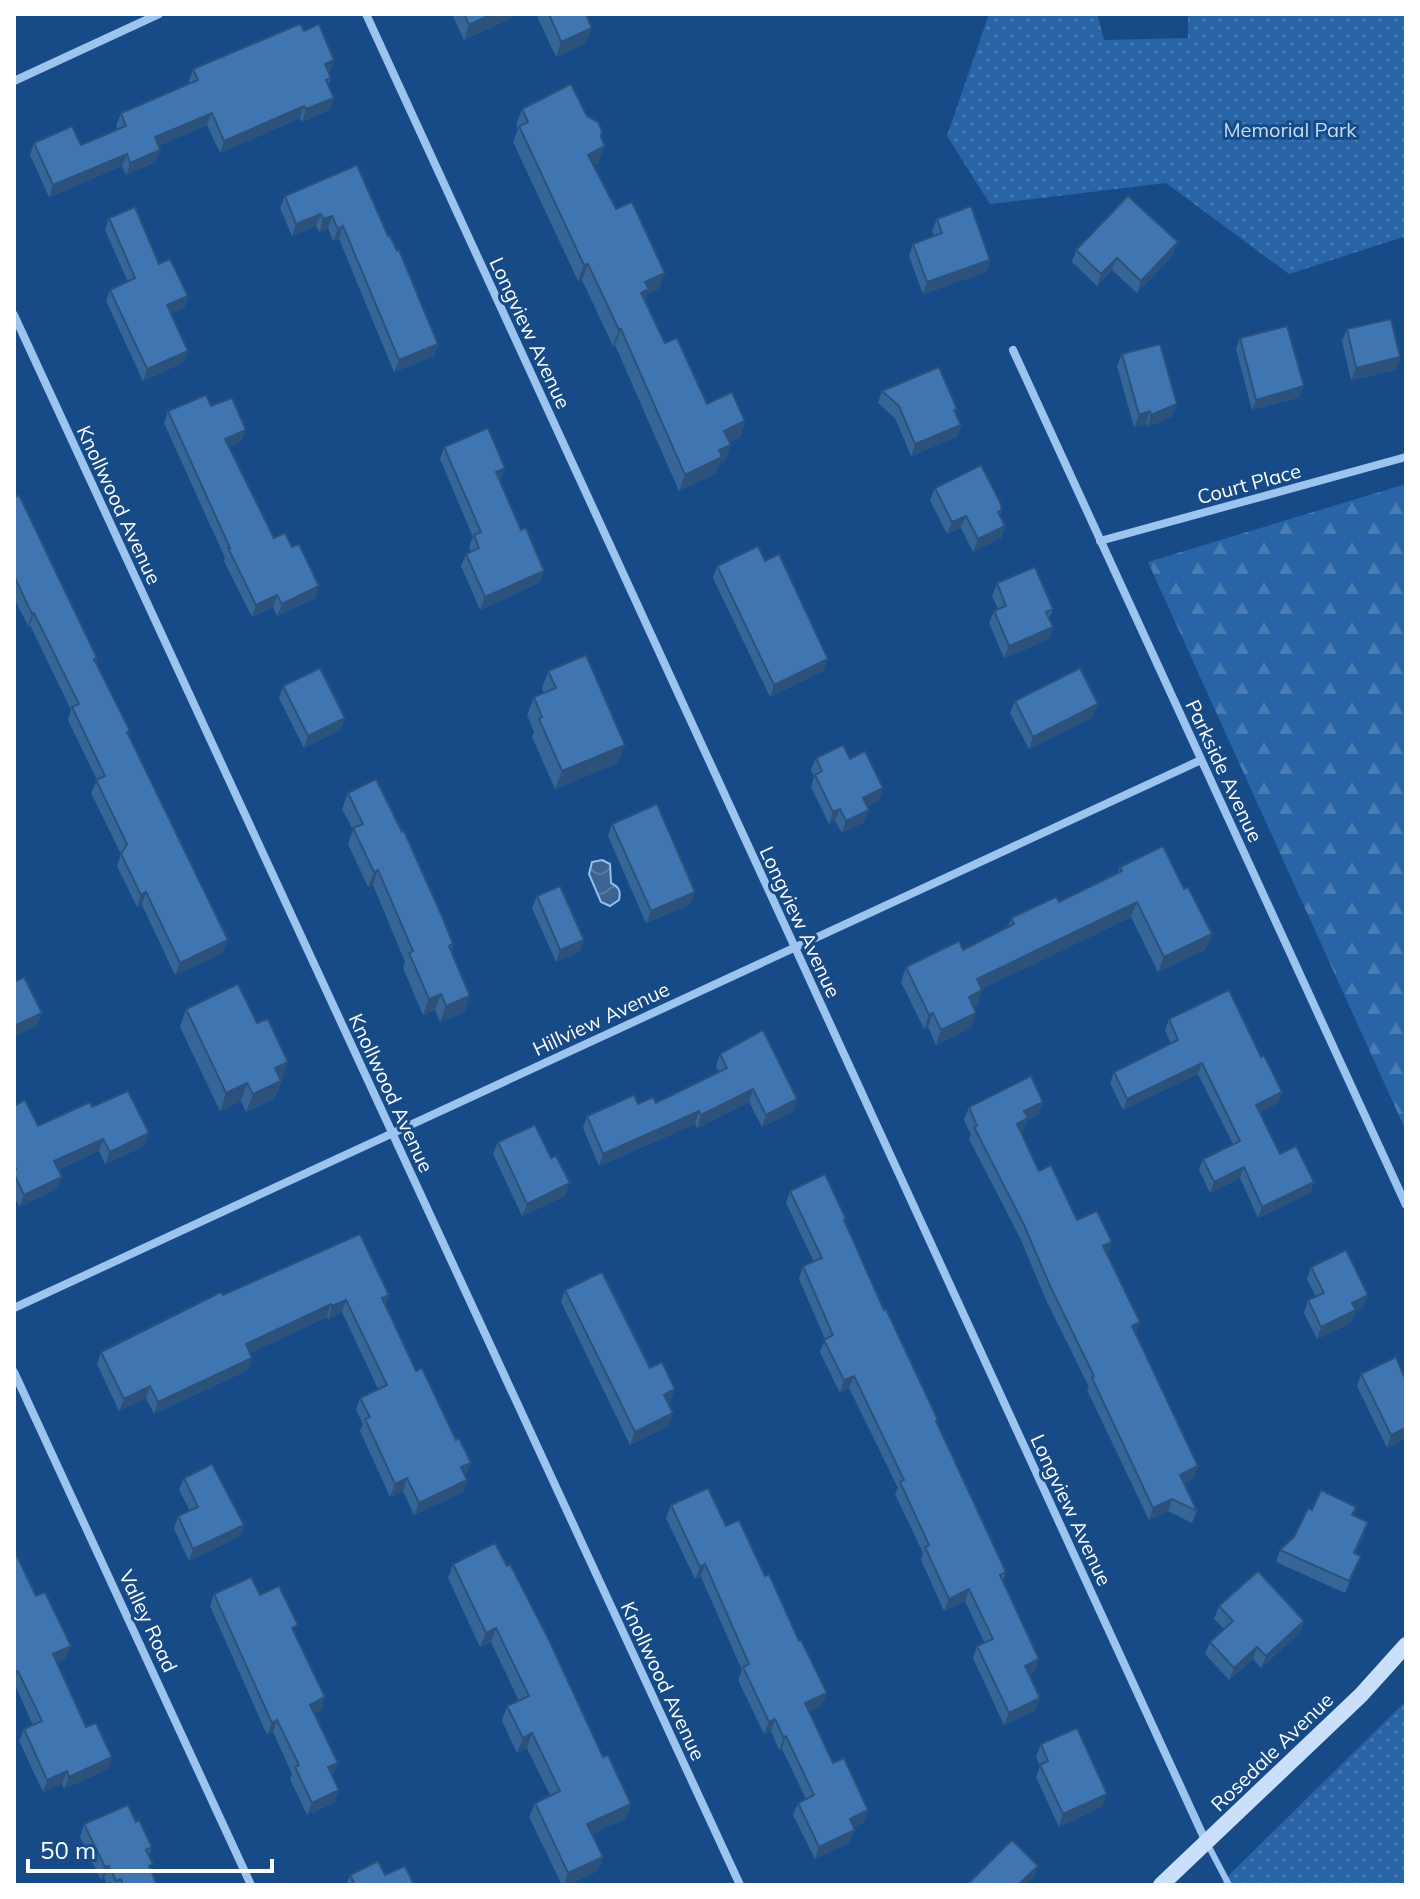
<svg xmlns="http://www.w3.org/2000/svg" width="1420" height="1899" font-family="Mulish,sans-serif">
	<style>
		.forest { fill: url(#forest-firs) }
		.park { fill: url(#park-dots) }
		.water { fill: url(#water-waves); stroke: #90bff0; stroke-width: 2 }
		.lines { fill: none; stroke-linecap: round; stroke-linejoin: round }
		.lane { stroke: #9dc4ee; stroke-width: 6 }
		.street { stroke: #9dc4ee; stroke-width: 8 }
		.secondary { stroke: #cae0fa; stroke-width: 16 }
		.wall { fill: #366598 }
		.shaded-wall { fill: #2c527c }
		.building { fill: #3f75b1; stroke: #2c527c; stroke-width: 2 }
		.labels { text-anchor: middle; stroke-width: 6; stroke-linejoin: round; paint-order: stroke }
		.park-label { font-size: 20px; fill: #c3ddfa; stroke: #174b87 }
		.street-label { font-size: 20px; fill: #fff; stroke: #174b87 }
	</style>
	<defs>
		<pattern id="forest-firs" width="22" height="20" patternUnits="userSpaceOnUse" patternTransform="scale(2)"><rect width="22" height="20" fill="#2965a6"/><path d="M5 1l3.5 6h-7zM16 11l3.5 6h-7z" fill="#497cb3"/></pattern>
		<pattern id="park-dots" width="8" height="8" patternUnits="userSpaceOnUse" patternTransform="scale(2)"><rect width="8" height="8" fill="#2965a6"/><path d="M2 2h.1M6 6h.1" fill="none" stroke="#497cb3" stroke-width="1.8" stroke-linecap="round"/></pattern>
		<pattern id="water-waves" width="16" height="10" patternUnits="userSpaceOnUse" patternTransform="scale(2)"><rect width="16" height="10" fill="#3d6390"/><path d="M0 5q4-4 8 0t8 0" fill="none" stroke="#5a7aa1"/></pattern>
	</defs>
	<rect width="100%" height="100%" fill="#174b87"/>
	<path class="forest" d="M 1406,484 L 1406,1131 L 1148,562 Z"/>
	<g class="park">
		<path d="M 989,14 L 1097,14 L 1104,40 L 1188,38 L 1188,14 L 1406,14 L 1406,236 L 1289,274 L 1166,183 L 990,204 L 947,136 Z"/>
		<path d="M 1406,1701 L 1406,1885 L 1219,1885 Z"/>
	</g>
	<path class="water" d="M 602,860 L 610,864 L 611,883 C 619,887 621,891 619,900 L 610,906 L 601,902 L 589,874 L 592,862 Z"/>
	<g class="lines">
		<path class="lane" d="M 1208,1845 L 1229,1885"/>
		<g class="street">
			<path d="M 366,14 L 1206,1842"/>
			<path d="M 14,81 L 159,14"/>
			<path d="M 14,315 L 740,1885"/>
			<path d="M 1013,350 L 1406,1205"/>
			<path d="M 1100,541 L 1406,457"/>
			<path d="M 14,1308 L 1201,760"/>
			<path d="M 14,1372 L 251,1885"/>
		</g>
		<path class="secondary" d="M 1161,1885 L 1361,1695 L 1406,1645"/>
	</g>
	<g class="wall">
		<path d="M 452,14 L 519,14 L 464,40 Z"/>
		<path d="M 536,14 L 586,14 L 586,43 L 556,57 Z"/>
		<path d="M 304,31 L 334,60 L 329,73 L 331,78 L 328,85 L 334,98 L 329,110 L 302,122 L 300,118 L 220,153 L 207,125 L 158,146 L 160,150 L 155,162 L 126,175 L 122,166 L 49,197 L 30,155 L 34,143 L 81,145 L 118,130 L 116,126 L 121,113 L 190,84 L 189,81 L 193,69 Z"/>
		<path d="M 522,109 L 587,116 L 601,137 L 599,162 L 593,165 L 659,289 L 647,294 L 645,301 L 665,343 L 707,404 L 745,421 L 740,437 L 729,442 L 725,461 L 720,463 L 716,473 L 679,491 L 615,345 L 613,346 L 582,280 L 578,281 L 513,142 L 518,129 L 516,125 Z"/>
		<path d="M 285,196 L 388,236 L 438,344 L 434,356 L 394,372 L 339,239 L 333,241 L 328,228 L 319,232 L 316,226 L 292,236 L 280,208 Z"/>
		<path d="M 109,218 L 159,264 L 188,296 L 184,308 L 170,313 L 188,351 L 184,362 L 143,381 L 106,301 L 110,290 L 128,282 L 105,230 Z"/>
		<path d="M 937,219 L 990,260 L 986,272 L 923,294 L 909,256 L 913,244 L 934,236 L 932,231 Z"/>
		<path d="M 1076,250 L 1173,255 L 1137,293 L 1112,270 L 1097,286 L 1072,262 Z"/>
		<path d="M 1347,329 L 1400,357 L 1396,370 L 1351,380 L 1342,341 Z"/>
		<path d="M 1240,338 L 1300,397 L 1252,410 L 1236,349 Z"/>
		<path d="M 1122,354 L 1177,404 L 1172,417 L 1147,427 L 1146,424 L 1134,427 L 1117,366 Z"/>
		<path d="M 882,391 L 957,409 L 955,413 L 961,425 L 957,437 L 911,456 L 895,418 L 878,403 Z"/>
		<path d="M 211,406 L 241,442 L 229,447 L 274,538 L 315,598 L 277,616 L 273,607 L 252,617 L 224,561 L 225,558 L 164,423 L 168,411 Z"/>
		<path d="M 444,447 L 501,480 L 499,481 L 521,530 L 544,571 L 539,583 L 480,610 L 461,566 L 466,554 L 471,551 L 469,547 L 473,537 L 440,459 Z"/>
		<path d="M 935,488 L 1002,510 L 1000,515 L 1005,526 L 1001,538 L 973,552 L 961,528 L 947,534 L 930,500 Z"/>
		<path d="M 14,497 L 97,658 L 96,662 L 223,953 L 175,975 L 142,905 L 137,907 L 117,866 L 121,854 L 91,793 L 97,780 L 68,720 L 71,710 L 30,625 L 28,626 L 14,598 Z"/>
		<path d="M 717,566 L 823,671 L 770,697 L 713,578 Z"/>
		<path d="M 997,583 L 1053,609 L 1049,618 L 1053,627 L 1049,639 L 1004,658 L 989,623 L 994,611 L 998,609 L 992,596 Z"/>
		<path d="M 548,671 L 618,763 L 555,789 L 532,737 L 534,732 L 527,715 L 534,697 L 544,693 L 542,689 Z"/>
		<path d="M 283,686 L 341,730 L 304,748 L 279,698 Z"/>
		<path d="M 1015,701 L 1093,717 L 1029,749 L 1010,713 Z"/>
		<path d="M 816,758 L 850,759 L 883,788 L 879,801 L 867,806 L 869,810 L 864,822 L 842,833 L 835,821 L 829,824 L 811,787 L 814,777 L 811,770 Z"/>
		<path d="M 348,793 L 453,944 L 451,951 L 465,1012 L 440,1022 L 435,1010 L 423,1015 L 403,968 L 405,962 L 373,885 L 368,887 L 348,844 L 353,830 L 342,809 Z"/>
		<path d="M 612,824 L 691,904 L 646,923 L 608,836 Z"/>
		<path d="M 1120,867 L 1206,949 L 1158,972 L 1131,917 L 982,989 L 977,1005 L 973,1007 L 971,1028 L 936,1045 L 928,1027 L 924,1029 L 901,982 L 906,967 L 963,950 L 1008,927 L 1011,918 L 1059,902 L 1117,874 Z"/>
		<path d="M 537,896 L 584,940 L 579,952 L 556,962 L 532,908 Z"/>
		<path d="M 186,1009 L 282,1080 L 274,1099 L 246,1112 L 241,1101 L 220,1111 L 180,1027 Z"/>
		<path d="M 1169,1019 L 1278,1103 L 1260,1112 L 1280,1154 L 1314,1182 L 1310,1193 L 1258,1218 L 1240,1178 L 1210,1193 L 1199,1170 L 1203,1159 L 1233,1144 L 1198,1074 L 1123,1110 L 1110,1083 L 1114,1072 L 1171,1044 L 1165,1030 Z"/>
		<path d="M 720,1054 L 797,1099 L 793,1112 L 762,1127 L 749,1102 L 697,1128 L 695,1124 L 599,1166 L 583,1128 L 587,1116 L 638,1104 L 656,1103 L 719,1072 L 716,1066 Z"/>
		<path d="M 1043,1102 L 1039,1114 L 1027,1120 L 1023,1131 L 1021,1132 L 1039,1171 L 1077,1220 L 1108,1254 L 1136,1334 L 1194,1478 L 1184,1483 L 1197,1511 L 1192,1523 L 1168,1511 L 1149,1520 L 1087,1390 L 1089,1387 L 1046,1300 L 1020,1238 L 969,1139 L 971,1135 L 964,1120 L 969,1107 Z"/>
		<path d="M 14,1106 L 38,1126 L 92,1107 L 149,1133 L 144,1146 L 105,1164 L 99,1151 L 58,1170 L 57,1189 L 19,1207 L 14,1196 Z"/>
		<path d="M 498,1142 L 565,1196 L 522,1216 L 493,1154 Z"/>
		<path d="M 790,1191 L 845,1222 L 884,1310 L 938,1420 L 937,1423 L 1006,1572 L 1003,1580 L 1035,1672 L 1029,1674 L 1036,1710 L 1004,1725 L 973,1658 L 977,1646 L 984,1642 L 965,1601 L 944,1611 L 921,1560 L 923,1553 L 895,1494 L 898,1488 L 849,1388 L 840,1393 L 820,1352 L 825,1339 L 799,1279 L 803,1266 L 814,1262 L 786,1203 Z"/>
		<path d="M 1311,1267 L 1368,1295 L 1363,1307 L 1355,1311 L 1351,1323 L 1317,1339 L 1304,1313 L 1308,1300 L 1316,1297 L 1307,1279 Z"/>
		<path d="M 565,1290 L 650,1368 L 671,1401 L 668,1403 L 669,1426 L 630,1445 L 561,1302 Z"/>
		<path d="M 223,1295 L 389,1295 L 385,1305 L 416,1371 L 471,1463 L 465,1475 L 463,1492 L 414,1515 L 403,1491 L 390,1497 L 360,1431 L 363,1424 L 356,1410 L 360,1398 L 378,1389 L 342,1312 L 328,1319 L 327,1317 L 250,1353 L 252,1358 L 248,1370 L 154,1414 L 146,1398 L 119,1411 L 97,1364 L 101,1352 Z"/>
		<path d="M 1361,1374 L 1406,1381 L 1406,1438 L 1387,1448 L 1357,1386 Z"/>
		<path d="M 184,1478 L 244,1525 L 239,1537 L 189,1561 L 174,1529 L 178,1516 L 190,1511 L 179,1490 Z"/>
		<path d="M 671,1505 L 726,1526 L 822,1706 L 809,1712 L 833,1763 L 868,1810 L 864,1822 L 853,1827 L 850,1842 L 815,1859 L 793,1815 L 798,1803 L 806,1799 L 782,1749 L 779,1750 L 771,1731 L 764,1734 L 738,1680 L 742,1670 L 701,1577 L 695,1579 L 666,1518 Z"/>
		<path d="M 1356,1507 L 1353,1515 L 1364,1534 L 1355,1553 L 1361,1556 L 1345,1593 L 1276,1562 L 1280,1550 L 1294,1537 L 1312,1510 Z"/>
		<path d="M 14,1550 L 66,1658 L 57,1663 L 86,1727 L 108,1769 L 64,1789 L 62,1784 L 43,1792 L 19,1741 L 24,1729 L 33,1725 L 14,1683 Z"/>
		<path d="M 453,1564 L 603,1757 L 631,1804 L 626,1818 L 592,1834 L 603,1857 L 597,1871 L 568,1885 L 562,1885 L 529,1817 L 535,1803 L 550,1795 L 527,1748 L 517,1753 L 502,1721 L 507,1706 L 519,1701 L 491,1642 L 480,1647 L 448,1578 Z"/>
		<path d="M 214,1594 L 260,1595 L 295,1633 L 325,1697 L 321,1710 L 314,1713 L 338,1763 L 332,1775 L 335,1802 L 307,1815 L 290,1779 L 292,1774 L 273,1732 L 267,1735 L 210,1606 Z"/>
		<path d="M 1219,1606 L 1304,1621 L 1300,1633 L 1261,1668 L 1253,1659 L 1229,1680 L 1205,1654 L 1210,1642 L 1224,1629 L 1214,1619 Z"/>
		<path d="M 1041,1744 L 1103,1806 L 1059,1827 L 1036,1777 L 1040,1766 L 1036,1757 Z"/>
		<path d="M 136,1822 L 152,1847 L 149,1855 L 151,1871 L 157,1885 L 107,1885 L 104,1878 L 101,1880 L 80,1837 L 84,1824 Z"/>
		<path d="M 350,1875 L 385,1875 L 414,1885 L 346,1885 Z"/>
	</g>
	<g class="shaded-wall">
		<path d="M 492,14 L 519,14 L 464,40 L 469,25 Z"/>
		<path d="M 592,28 L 586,43 L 556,57 L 561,42 Z"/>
		<path d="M 334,60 L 330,72 L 321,76 L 325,64 Z"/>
		<path d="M 334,98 L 329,110 L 302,122 L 306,109 Z"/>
		<path d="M 304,106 L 300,118 L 220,153 L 224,141 Z"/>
		<path d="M 212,113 L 207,125 L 150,150 L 155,137 Z"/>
		<path d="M 605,146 L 599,162 L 582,171 L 588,155 Z"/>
		<path d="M 160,150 L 155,162 L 126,175 L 130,163 Z"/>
		<path d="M 127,154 L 122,166 L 49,197 L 53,185 Z"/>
		<path d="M 321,214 L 316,226 L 292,236 L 296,224 Z"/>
		<path d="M 332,216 L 328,228 L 319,232 L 323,219 Z"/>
		<path d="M 343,226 L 339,239 L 333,241 L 338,229 Z"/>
		<path d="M 1178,242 L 1173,255 L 1137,293 L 1141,281 Z"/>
		<path d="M 1117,258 L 1112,270 L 1097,286 L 1101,274 Z"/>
		<path d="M 990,260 L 986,272 L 923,294 L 927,282 Z"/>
		<path d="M 588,264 L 582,280 L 578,281 L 584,265 Z"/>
		<path d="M 665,273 L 659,289 L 647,294 L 643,305 L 635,309 L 645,282 Z"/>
		<path d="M 188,296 L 184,308 L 163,317 L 167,305 Z"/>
		<path d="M 621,329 L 615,345 L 613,346 L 619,330 Z"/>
		<path d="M 438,344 L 434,356 L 394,372 L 399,360 Z"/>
		<path d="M 188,351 L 184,362 L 143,381 L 147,369 Z"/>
		<path d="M 1400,357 L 1396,370 L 1351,380 L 1356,368 Z"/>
		<path d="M 1304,386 L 1300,397 L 1252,410 L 1256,400 Z"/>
		<path d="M 1177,404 L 1172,417 L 1147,427 L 1151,415 Z"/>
		<path d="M 1150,411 L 1146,424 L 1134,427 L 1139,415 Z"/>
		<path d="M 745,421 L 740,437 L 718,447 L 724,431 Z"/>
		<path d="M 961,425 L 957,437 L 911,456 L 915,444 Z"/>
		<path d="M 246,430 L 241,442 L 220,451 L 225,439 Z"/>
		<path d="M 731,445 L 725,461 L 720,463 L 716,473 L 679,491 L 685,475 L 719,450 Z"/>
		<path d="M 505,468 L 501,480 L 491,484 L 496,472 Z"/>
		<path d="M 966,516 L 961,528 L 947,534 L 952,522 Z"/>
		<path d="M 1005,526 L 1001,538 L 973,552 L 978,539 Z"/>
		<path d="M 544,571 L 539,583 L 480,610 L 485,597 Z"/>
		<path d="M 319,586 L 315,598 L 277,616 L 282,604 Z"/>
		<path d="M 277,595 L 273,607 L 252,617 L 256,605 Z"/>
		<path d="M 34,613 L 30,625 L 28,626 L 32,614 Z"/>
		<path d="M 1053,627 L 1049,639 L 1004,658 L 1009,646 Z"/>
		<path d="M 828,659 L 823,671 L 770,697 L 774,685 Z"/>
		<path d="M 1098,704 L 1093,717 L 1029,749 L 1033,737 Z"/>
		<path d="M 345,718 L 341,730 L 304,748 L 308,736 Z"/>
		<path d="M 625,745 L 618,763 L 555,789 L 562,771 Z"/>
		<path d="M 883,788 L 879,801 L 859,810 L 863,798 Z"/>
		<path d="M 840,809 L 835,821 L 829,824 L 833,812 Z"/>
		<path d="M 869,810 L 864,822 L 842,833 L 846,821 Z"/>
		<path d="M 378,870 L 373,885 L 368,887 L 374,872 Z"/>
		<path d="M 146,892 L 142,905 L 137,907 L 141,895 Z"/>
		<path d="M 695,892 L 691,904 L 646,923 L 651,911 Z"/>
		<path d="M 1137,902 L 1131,917 L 972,994 L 977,979 Z"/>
		<path d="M 1212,934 L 1206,949 L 1158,972 L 1164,957 Z"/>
		<path d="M 228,940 L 223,953 L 175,975 L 180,963 Z"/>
		<path d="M 584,940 L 579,952 L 556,962 L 560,950 Z"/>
		<path d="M 982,990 L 977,1005 L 963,1012 L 969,997 Z"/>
		<path d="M 441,994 L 435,1010 L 423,1015 L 429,999 Z"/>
		<path d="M 470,996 L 465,1012 L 440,1022 L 446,1006 Z"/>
		<path d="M 42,1013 L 37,1026 L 14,1037 L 14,1026 Z"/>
		<path d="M 933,1013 L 928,1027 L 924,1029 L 929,1015 Z"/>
		<path d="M 976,1013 L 971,1028 L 936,1045 L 941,1030 Z"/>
		<path d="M 288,1062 L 282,1080 L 268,1086 L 275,1068 Z"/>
		<path d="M 1202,1063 L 1198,1074 L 1123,1110 L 1127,1099 Z"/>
		<path d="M 281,1081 L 274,1099 L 246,1112 L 253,1094 Z"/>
		<path d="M 247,1083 L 241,1101 L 220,1111 L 226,1093 Z"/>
		<path d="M 753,1089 L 749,1102 L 697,1128 L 701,1115 Z"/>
		<path d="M 1282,1092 L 1278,1103 L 1252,1116 L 1256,1105 Z"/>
		<path d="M 797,1099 L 793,1112 L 762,1127 L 766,1115 Z"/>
		<path d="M 1043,1102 L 1039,1114 L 1027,1120 L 1023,1131 L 1013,1136 L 1017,1124 L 1024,1111 Z"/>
		<path d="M 699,1111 L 695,1124 L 599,1166 L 603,1154 Z"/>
		<path d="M 149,1133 L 144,1146 L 105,1164 L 110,1152 Z"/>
		<path d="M 103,1139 L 99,1151 L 50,1173 L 54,1161 Z"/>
		<path d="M 1244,1167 L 1240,1178 L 1210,1193 L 1214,1182 Z"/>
		<path d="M 62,1177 L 57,1189 L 19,1207 L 24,1195 Z"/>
		<path d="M 1314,1182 L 1310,1193 L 1258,1218 L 1262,1207 Z"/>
		<path d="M 570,1183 L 565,1196 L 522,1216 L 527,1204 Z"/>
		<path d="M 1112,1242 L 1108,1254 L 1099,1259 L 1103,1246 Z"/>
		<path d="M 389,1295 L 384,1307 L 382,1298 Z"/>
		<path d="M 1368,1295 L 1363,1307 L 1355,1311 L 1351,1323 L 1317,1339 L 1321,1327 L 1352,1303 Z"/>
		<path d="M 346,1300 L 342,1312 L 328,1319 L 332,1306 Z"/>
		<path d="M 331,1304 L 327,1317 L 242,1357 L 246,1344 Z"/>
		<path d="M 1140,1322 L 1136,1334 L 1132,1326 Z"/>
		<path d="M 252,1358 L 248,1370 L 154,1414 L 158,1402 Z"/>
		<path d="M 854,1376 L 849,1388 L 840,1393 L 844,1380 Z"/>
		<path d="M 150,1386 L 146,1398 L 119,1411 L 124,1399 Z"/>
		<path d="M 675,1389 L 671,1401 L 659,1407 L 664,1395 Z"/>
		<path d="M 673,1413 L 669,1426 L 630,1445 L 635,1432 Z"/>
		<path d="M 1406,1428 L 1406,1438 L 1387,1448 L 1391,1435 Z"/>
		<path d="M 471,1463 L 466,1475 L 457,1479 L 461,1467 Z"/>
		<path d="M 1198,1466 L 1194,1478 L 1175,1487 L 1180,1475 Z"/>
		<path d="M 407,1478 L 403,1491 L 390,1497 L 395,1484 Z"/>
		<path d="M 467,1480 L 463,1492 L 414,1515 L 419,1503 Z"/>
		<path d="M 1172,1499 L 1168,1511 L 1149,1520 L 1153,1508 Z"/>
		<path d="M 244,1525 L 239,1537 L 189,1561 L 193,1549 Z"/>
		<path d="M 705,1564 L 701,1577 L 695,1579 L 700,1567 Z"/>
		<path d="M 969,1589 L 965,1601 L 944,1611 L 949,1599 Z"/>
		<path d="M 1304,1621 L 1300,1633 L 1261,1668 L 1266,1656 Z"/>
		<path d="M 496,1628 L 491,1642 L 480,1647 L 486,1633 Z"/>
		<path d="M 71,1646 L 66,1658 L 49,1667 L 53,1654 Z"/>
		<path d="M 1257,1647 L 1253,1659 L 1229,1680 L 1234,1668 Z"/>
		<path d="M 1039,1659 L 1035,1672 L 1021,1678 L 1025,1666 Z"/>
		<path d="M 18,1671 L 14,1683 L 14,1673 Z"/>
		<path d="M 827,1693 L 822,1706 L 801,1716 L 805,1703 Z"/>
		<path d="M 325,1697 L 321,1710 L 305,1717 L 310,1705 Z"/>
		<path d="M 1040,1698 L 1036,1710 L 1004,1725 L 1009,1713 Z"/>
		<path d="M 775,1719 L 771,1731 L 764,1734 L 769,1722 Z"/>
		<path d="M 277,1720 L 273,1732 L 267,1735 L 272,1723 Z"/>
		<path d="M 532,1733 L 527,1748 L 517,1753 L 523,1738 Z"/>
		<path d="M 786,1736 L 782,1749 L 779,1750 L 784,1738 Z"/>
		<path d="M 112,1757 L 108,1769 L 64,1789 L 69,1777 Z"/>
		<path d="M 338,1763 L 333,1775 L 324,1780 L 328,1767 Z"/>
		<path d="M 67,1771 L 62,1784 L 43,1792 L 47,1780 Z"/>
		<path d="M 339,1790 L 335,1802 L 307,1815 L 312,1803 Z"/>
		<path d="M 1107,1794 L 1103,1806 L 1059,1827 L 1063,1814 Z"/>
		<path d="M 631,1804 L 626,1818 L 582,1839 L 587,1824 Z"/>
		<path d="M 868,1810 L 864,1822 L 845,1831 L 850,1819 Z"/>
		<path d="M 855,1830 L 850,1842 L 815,1859 L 819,1847 Z"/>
		<path d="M 603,1857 L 597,1871 L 568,1885 L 564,1885 L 568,1873 Z"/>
		<path d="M 109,1866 L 104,1878 L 101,1880 L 105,1867 Z"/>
		<path d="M 1038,1866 L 1033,1878 L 1026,1885 L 1018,1885 Z"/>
	</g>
	<g class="building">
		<path d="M 464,14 L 492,14 L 469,25 Z"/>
		<path d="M 549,14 L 586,14 L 592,28 L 561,42 Z"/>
		<path d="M 300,24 L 304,31 L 319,24 L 334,60 L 325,64 L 331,78 L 326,80 L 334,98 L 306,109 L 304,106 L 224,141 L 212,113 L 155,137 L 160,150 L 130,163 L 127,154 L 53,185 L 34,143 L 72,126 L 81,145 L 126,126 L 121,113 L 198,80 L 193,69 Z"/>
		<path d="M 571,84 L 587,116 L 598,122 L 602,131 L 601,137 L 605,146 L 588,155 L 616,209 L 632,202 L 665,273 L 645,282 L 649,289 L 641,293 L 665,343 L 677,338 L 707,404 L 732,392 L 745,421 L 724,431 L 731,445 L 719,450 L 722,457 L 685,475 L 621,329 L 619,330 L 588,264 L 584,265 L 519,126 L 528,122 L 522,109 Z"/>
		<path d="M 357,165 L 388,236 L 390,236 L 397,251 L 399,250 L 438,344 L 399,360 L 343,226 L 338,229 L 332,216 L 323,219 L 321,214 L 296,224 L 285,196 Z"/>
		<path d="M 1128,196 L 1178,242 L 1141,281 L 1117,258 L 1101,274 L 1076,250 Z"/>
		<path d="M 971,206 L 990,260 L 927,282 L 913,244 L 942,233 L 937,219 Z"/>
		<path d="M 135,207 L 159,264 L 170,259 L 188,296 L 167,305 L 188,351 L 147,369 L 110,290 L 135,278 L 109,218 Z"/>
		<path d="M 1391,319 L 1400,357 L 1356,368 L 1347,329 Z"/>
		<path d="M 1287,326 L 1304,386 L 1256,400 L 1240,338 Z"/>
		<path d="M 1160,344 L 1177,404 L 1151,415 L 1150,411 L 1139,415 L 1122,354 Z"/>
		<path d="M 939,367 L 957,409 L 954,410 L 961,425 L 915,444 L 899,406 L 882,391 Z"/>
		<path d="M 206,395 L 211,406 L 232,398 L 246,430 L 225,439 L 274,538 L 285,533 L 292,547 L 299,544 L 319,586 L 282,604 L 277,595 L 256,605 L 228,548 L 230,548 L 168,411 Z"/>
		<path d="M 488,428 L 505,468 L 496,472 L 521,530 L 526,528 L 544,571 L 485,597 L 466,554 L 479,548 L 474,535 L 481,532 L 444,447 Z"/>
		<path d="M 981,465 L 1000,502 L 1002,510 L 998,512 L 1005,526 L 978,539 L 966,516 L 952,522 L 935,488 Z"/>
		<path d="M 19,495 L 97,658 L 94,659 L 130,731 L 127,732 L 228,940 L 180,963 L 146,892 L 141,895 L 121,854 L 127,844 L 96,780 L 105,776 L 72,707 L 79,704 L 34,613 L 32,614 L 14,576 L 14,497 Z"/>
		<path d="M 758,546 L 765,561 L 779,554 L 828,659 L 774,685 L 717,566 Z"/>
		<path d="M 1035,567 L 1053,609 L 1046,612 L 1053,627 L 1009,646 L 994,611 L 1006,606 L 997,583 Z"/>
		<path d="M 586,655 L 625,745 L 562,771 L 539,719 L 542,717 L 534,697 L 556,688 L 548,671 Z"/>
		<path d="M 320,668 L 345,718 L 308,736 L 283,686 Z"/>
		<path d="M 1080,668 L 1098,704 L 1033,737 L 1015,701 Z"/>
		<path d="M 843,745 L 850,759 L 865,751 L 883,788 L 863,798 L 869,810 L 846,821 L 840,809 L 833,812 L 815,775 L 822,771 L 816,758 Z"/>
		<path d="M 376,779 L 402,832 L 404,831 L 441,914 L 453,944 L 449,946 L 470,996 L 446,1006 L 441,994 L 429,999 L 409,953 L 413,951 L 378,870 L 374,872 L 353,828 L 363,824 L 348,793 Z"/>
		<path d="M 657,804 L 695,892 L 651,911 L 612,824 Z"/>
		<path d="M 1163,846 L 1184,889 L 1188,887 L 1212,934 L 1164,957 L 1137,902 L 977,979 L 982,990 L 969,997 L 976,1013 L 941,1030 L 933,1013 L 929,1015 L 906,967 L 959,941 L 963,950 L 1014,924 L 1011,918 L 1056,897 L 1059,902 L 1122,871 L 1120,867 Z"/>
		<path d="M 560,886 L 584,940 L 560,950 L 537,896 Z"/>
		<path d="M 24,977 L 42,1013 L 14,1026 L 14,982 Z"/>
		<path d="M 238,984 L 257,1023 L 268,1019 L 288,1062 L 275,1068 L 281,1081 L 253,1094 L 247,1083 L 226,1093 L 186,1009 Z"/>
		<path d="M 1229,990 L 1261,1057 L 1264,1055 L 1282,1092 L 1256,1105 L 1280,1154 L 1296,1146 L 1314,1182 L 1262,1207 L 1244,1167 L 1214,1182 L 1203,1159 L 1240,1141 L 1202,1063 L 1127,1099 L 1114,1072 L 1178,1040 L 1169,1019 Z"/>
		<path d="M 763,1030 L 797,1099 L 766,1115 L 753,1089 L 701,1115 L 699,1111 L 603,1154 L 587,1116 L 634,1095 L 638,1104 L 653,1097 L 656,1103 L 727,1068 L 720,1054 Z"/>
		<path d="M 1031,1076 L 1043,1102 L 1024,1111 L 1028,1118 L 1017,1124 L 1039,1171 L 1051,1165 L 1077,1220 L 1097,1211 L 1112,1242 L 1103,1246 L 1140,1322 L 1132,1326 L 1198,1466 L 1180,1475 L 1197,1511 L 1172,1499 L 1153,1508 L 1092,1378 L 1094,1376 L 1051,1288 L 1024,1225 L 974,1127 L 977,1126 L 969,1107 Z"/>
		<path d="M 128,1091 L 149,1133 L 110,1152 L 103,1139 L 54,1161 L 62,1177 L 24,1195 L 14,1174 L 14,1170 L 16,1169 L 14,1165 L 14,1106 L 25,1100 L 38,1126 L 90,1102 L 92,1107 Z"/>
		<path d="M 535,1125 L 551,1158 L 556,1156 L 570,1183 L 527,1204 L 498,1142 Z"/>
		<path d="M 825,1174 L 846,1219 L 844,1220 L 884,1310 L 886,1309 L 938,1420 L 936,1421 L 1006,1572 L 1000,1575 L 1039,1659 L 1025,1666 L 1040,1698 L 1009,1713 L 977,1646 L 993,1639 L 969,1589 L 949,1599 L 925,1547 L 929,1545 L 900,1482 L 904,1480 L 854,1376 L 844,1380 L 824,1340 L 833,1335 L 803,1266 L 822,1258 L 790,1191 Z"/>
		<path d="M 360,1234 L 389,1295 L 382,1298 L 416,1371 L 422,1368 L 456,1440 L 459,1438 L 471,1463 L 461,1467 L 467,1480 L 419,1503 L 407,1478 L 395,1484 L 365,1419 L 370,1417 L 360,1398 L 387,1385 L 346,1300 L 332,1306 L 331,1304 L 246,1344 L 252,1358 L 158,1402 L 150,1386 L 124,1399 L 101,1352 L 221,1292 L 223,1295 Z"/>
		<path d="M 1346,1250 L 1368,1295 L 1352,1303 L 1356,1310 L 1321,1327 L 1308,1300 L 1324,1293 L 1311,1267 Z"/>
		<path d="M 602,1272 L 650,1368 L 662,1362 L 675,1389 L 664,1395 L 673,1413 L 635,1432 L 565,1290 Z"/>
		<path d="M 1396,1357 L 1406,1381 L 1406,1428 L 1391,1435 L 1361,1374 Z"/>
		<path d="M 212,1464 L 244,1525 L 193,1549 L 178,1516 L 198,1507 L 184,1478 Z"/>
		<path d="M 708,1488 L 726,1526 L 739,1520 L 765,1576 L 769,1574 L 799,1641 L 801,1640 L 827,1693 L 805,1703 L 833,1763 L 844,1758 L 868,1810 L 850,1819 L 855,1830 L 819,1847 L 798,1803 L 814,1795 L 786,1736 L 784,1738 L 775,1719 L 769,1722 L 743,1667 L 749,1664 L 705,1564 L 700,1567 L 671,1505 Z"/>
		<path d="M 1321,1490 L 1356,1507 L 1352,1515 L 1368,1522 L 1354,1553 L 1361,1556 L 1349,1581 L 1280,1550 L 1294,1537 L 1308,1508 L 1312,1510 Z"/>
		<path d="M 495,1543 L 507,1566 L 510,1564 L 549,1640 L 603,1757 L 608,1755 L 631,1804 L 587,1824 L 603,1857 L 568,1873 L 535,1803 L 560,1791 L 532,1733 L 523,1738 L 507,1706 L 529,1696 L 496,1628 L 486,1633 L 453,1564 Z"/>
		<path d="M 14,1550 L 36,1596 L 45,1592 L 71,1646 L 53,1654 L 86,1727 L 96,1723 L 112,1757 L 69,1777 L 67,1771 L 47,1780 L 24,1729 L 42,1721 L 18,1671 L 14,1673 Z"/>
		<path d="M 1258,1571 L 1304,1621 L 1266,1656 L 1257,1647 L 1234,1668 L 1210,1642 L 1233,1621 L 1219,1606 Z"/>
		<path d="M 251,1577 L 260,1595 L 279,1586 L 298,1625 L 292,1628 L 325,1697 L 310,1705 L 338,1763 L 328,1767 L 339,1790 L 312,1803 L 295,1767 L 299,1765 L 277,1720 L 272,1723 L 214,1594 Z"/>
		<path d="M 1077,1728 L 1107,1794 L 1063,1814 L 1040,1765 L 1048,1761 L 1041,1744 Z"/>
		<path d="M 128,1805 L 136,1822 L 139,1820 L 152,1847 L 146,1850 L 153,1864 L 149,1866 L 157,1885 L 123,1885 L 121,1879 L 116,1881 L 109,1866 L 105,1867 L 84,1824 Z"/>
		<path d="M 1012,1840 L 1038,1866 L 1018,1885 L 969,1885 L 968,1884 Z"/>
		<path d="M 378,1861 L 385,1875 L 405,1866 L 414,1885 L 355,1885 L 350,1875 Z"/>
	</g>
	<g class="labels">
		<g class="park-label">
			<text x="1290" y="137">Memorial Park</text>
		</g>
		<g class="street-label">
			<text transform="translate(530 333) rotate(65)" y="7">Longview Avenue</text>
			<text transform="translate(1249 484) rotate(-15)" y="7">Court Place</text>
			<text transform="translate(119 505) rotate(65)" y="7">Knollwood Avenue</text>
			<text transform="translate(1224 771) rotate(65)" y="7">Parkside Avenue</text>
			<text transform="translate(800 922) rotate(65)" y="7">Longview Avenue</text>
			<text transform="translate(601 1019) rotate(-25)" y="7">Hillview Avenue</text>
			<text transform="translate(391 1093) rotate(65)" y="7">Knollwood Avenue</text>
			<text transform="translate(1071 1510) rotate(65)" y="7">Longview Avenue</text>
			<text transform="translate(148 1621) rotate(65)" y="7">Valley Road</text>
			<text transform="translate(663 1681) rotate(65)" y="7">Knollwood Avenue</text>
			<text transform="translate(1272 1752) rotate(-44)" y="7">Rosedale Avenue</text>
		</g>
	</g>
	<rect width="1420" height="1899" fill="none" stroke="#ffffff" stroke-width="32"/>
	<path d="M28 1859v12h244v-12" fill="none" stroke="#ffffff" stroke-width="4"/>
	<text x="40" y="1859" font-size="24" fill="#ffffff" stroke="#174b87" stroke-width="6" paint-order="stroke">50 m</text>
</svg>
